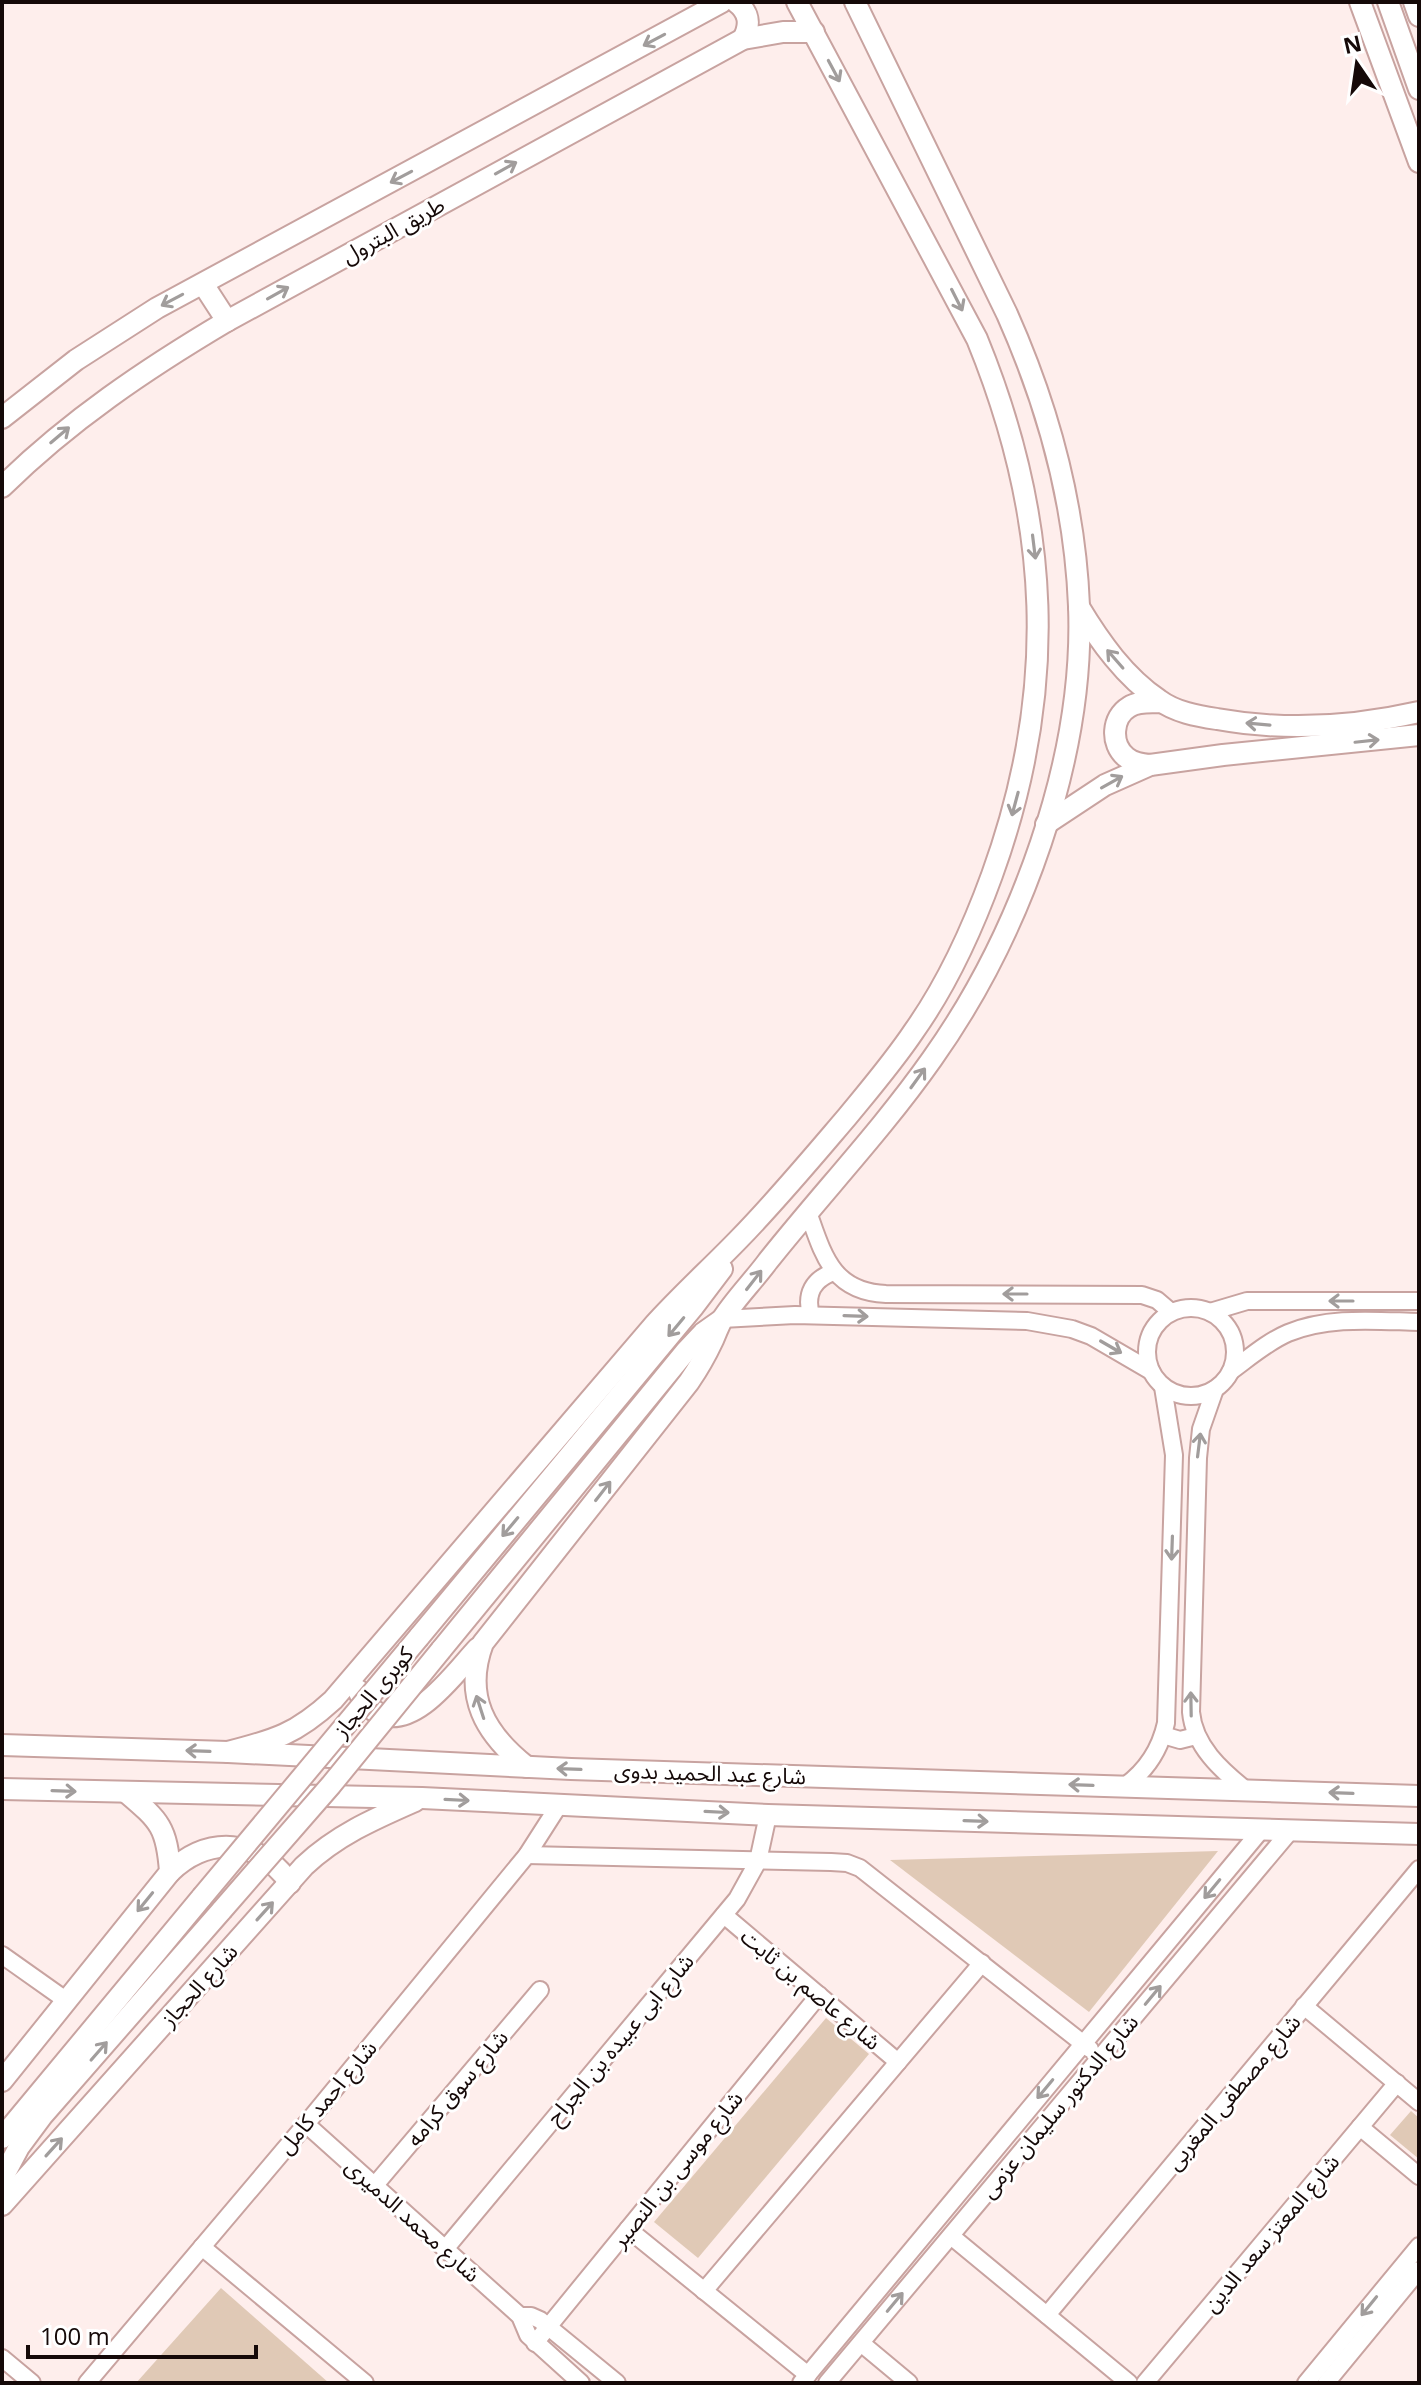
<svg xmlns="http://www.w3.org/2000/svg" width="1421" height="2385" font-family="'Open Sans','Noto Sans Arabic',sans-serif">
	<style>
		.green { fill: #e0c9b6 }
		.lines { fill: none; stroke-linecap: round; stroke-linejoin: round }
		.minor-casing { stroke: #c8a3a0; stroke-width: 20 }
		.major-casing { stroke: #c8a3a0; stroke-width: 24 }
		.minor { stroke: #fff; stroke-width: 16 }
		.major { stroke: #fff; stroke-width: 20 }
		.major-bridge-casing { stroke: #c8a3a0; stroke-width: 24; stroke-linecap: butt }
		.major-bridge { stroke: #fff; stroke-width: 20 }
		.oneway { stroke: #a19d9c }
		.labels { text-anchor: middle; stroke-width: 6; stroke-linejoin: round; paint-order: stroke }
		.street-label { font-size: 22px; fill: #150908; stroke: #fff }
	</style>
	<rect width="100%" height="100%" fill="#feeeec"/>
	<g class="green">
		<path d="M 1218,1851 L 1089,2012 L 890,1860 Z"/>
		<path d="M 826,2018 L 869,2054 L 698,2258 L 654,2222 Z"/>
		<path d="M 1411,2111 L 1419,2118 L 1419,2159 L 1390,2135 Z"/>
		<path d="M 221,2288 L 329,2383 L 136,2383 Z"/>
	</g>
	<g class="lines">
		<defs>
			<g id="minor">
				<path d="M 808,1212 C 823,1254 832,1292 886,1294 L 1142,1295 L 1157,1300 L 1171,1312"/>
				<circle cx="1191" cy="1352" r="44"/>
				<path d="M 1210,1312 L 1247,1301 L 1419,1301"/>
				<path d="M 811,1315 C 805,1294 813,1279 834,1272"/>
				<path d="M 722,1319 L 795,1315 L 1027,1321 L 1072,1329 L 1091,1336 L 1151,1371"/>
				<path d="M 1231,1371 C 1249,1358 1267,1342 1288,1333 C 1329,1316 1376,1321 1419,1322"/>
				<path d="M 1215,1389 L 1201,1429 L 1198,1458 L 1191,1712 C 1194,1746 1221,1770 1246,1790"/>
				<path d="M 1163,1735 L 1180,1740 L 1196,1736"/>
				<path d="M 1125,1786 C 1147,1770 1160,1750 1166,1723 L 1174,1455 L 1163,1387"/>
				<path d="M 527,1855 L 831,1862 L 847,1863 L 860,1868 L 1090,2049"/>
				<path d="M 724,1915 L 898,2062"/>
				<path d="M 2,1955 L 67,2001"/>
				<path d="M 1304,2006 L 1419,2102"/>
				<path d="M 306,2124 L 520,2316 L 528,2335 L 581,2383"/>
				<path d="M 1360,2127 L 1419,2176"/>
				<path d="M 375,2185 L 540,1990"/>
				<path d="M 628,2229 L 808,2375"/>
				<path d="M 951,2236 L 1129,2383"/>
				<path d="M 202,2247 L 365,2383"/>
				<path d="M 445,2249 L 737,1899 L 758,1861 L 768,1815"/>
				<path d="M 704,2291 L 982,1963"/>
				<path d="M 1047,2315 L 1419,1869"/>
				<path d="M 520,2316 L 531,2316 L 540,2320 L 617,2383"/>
				<path d="M 535,2343 L 819,1995"/>
				<path d="M 861,2343 L 909,2383"/>
				<path d="M 2,2358 L 32,2383"/>
				<path d="M 87,2383 L 306,2124 L 527,1855 L 559,1805"/>
				<path d="M 801,2383 L 1262,1829"/>
				<path d="M 827,2383 L 1291,1830"/>
				<path d="M 1145,2383 L 1397,2083"/>
				<path d="M 1306,2383 L 1419,2246"/>
				<path d="M 1326,2383 L 1419,2270"/>
			</g>
			<g id="major">
				<path d="M 736,2 C 749,12 751,24 743,39"/>
				<path d="M 1360,2 L 1419,162"/>
				<path d="M 1388,2 L 1419,89"/>
				<path d="M 1414,2 L 1419,16"/>
				<path d="M 203,284 L 227,321"/>
				<path d="M 2,418 L 76,360 L 157,308 L 722,2"/>
				<path d="M 2,487 C 69,421 146,369 227,321 L 743,39 L 783,32 L 814,32"/>
				<path d="M 1079,607 C 1100,642 1125,677 1159,700 C 1175,712 1197,716 1217,719 C 1284,731 1353,727 1419,712"/>
				<path d="M 1150,765 C 1141,764 1133,763 1126,757 C 1110,744 1112,717 1129,707 C 1138,701 1151,703 1161,702"/>
				<path d="M 1046,824 L 1105,785 L 1150,765 L 1223,755 L 1419,735"/>
				<path d="M 419,1637 L 694,1306 L 722,1269"/>
				<path d="M 441,1650 L 686,1351 L 703,1333 L 720,1321"/>
				<path d="M 358,1690 C 362,1700 368,1708 378,1713 C 415,1731 456,1671 478,1648"/>
				<path d="M 2,1745 L 228,1752 L 571,1769 L 1419,1796"/>
				<path d="M 228,1752 C 275,1740 296,1734 333,1700 L 654,1325 C 681,1295 711,1268 739,1239 C 777,1200 812,1158 847,1117 C 870,1089 894,1061 914,1031 C 948,983 972,930 992,875 C 1059,690 1051,520 977,339 L 797,2"/>
				<path d="M 527,1767 C 485,1734 463,1696 483,1643 L 689,1382 C 698,1369 706,1355 713,1340 C 716,1333 719,1325 723,1318 C 736,1298 754,1280 768,1261 C 822,1193 882,1130 932,1059 C 1020,935 1085,759 1079,606 C 1075,504 1048,406 1007,314 L 855,2"/>
				<path d="M 2,1789 L 422,1798 L 768,1815 L 1419,1834"/>
				<path d="M 170,1872 C 209,1835 258,1839 290,1883"/>
				<path d="M 2,2081 L 170,1872 C 167,1828 160,1821 127,1793"/>
				<path d="M 2,2138 L 202,1897"/>
				<path d="M 2,2179 L 19,2147 L 42,2116 L 222,1910"/>
				<path d="M 2,2205 L 304,1866 C 337,1835 374,1819 415,1801"/>
			</g>
		</defs>
		<use href="#minor" class="minor-casing"/>
		<use href="#major" class="major-casing"/>
		<use href="#minor" class="minor"/>
		<use href="#major" class="major"/>
		<defs>
			<g id="major-bridge">
				<path d="M 202,1897 L 419,1637"/>
				<path d="M 222,1910 L 331,1785 L 441,1650"/>
			</g>
		</defs>
		<use href="#major-bridge" class="major-bridge-casing"/>
		<use href="#major-bridge" class="major-bridge"/>
	</g>
	<defs><path id="oneway-shaft" d="M-6 0H5M1.5-3L5.5 0L1.5 3" fill="none" stroke-width="1.6" stroke-linecap="round" stroke-linejoin="round" transform="scale(2)"/></defs>
	<g class="oneway">
		<use href="#oneway-shaft" transform="translate(654 40) rotate(152)"/>
		<use href="#oneway-shaft" transform="translate(834 71) rotate(62)"/>
		<use href="#oneway-shaft" transform="translate(506 168) rotate(-29)"/>
		<use href="#oneway-shaft" transform="translate(401 177) rotate(152)"/>
		<use href="#oneway-shaft" transform="translate(278 293) rotate(-29)"/>
		<use href="#oneway-shaft" transform="translate(172 300) rotate(152)"/>
		<use href="#oneway-shaft" transform="translate(957 300) rotate(63)"/>
		<use href="#oneway-shaft" transform="translate(60 435) rotate(-40)"/>
		<use href="#oneway-shaft" transform="translate(1034 547) rotate(83)"/>
		<use href="#oneway-shaft" transform="translate(1115 659) rotate(-131)"/>
		<use href="#oneway-shaft" transform="translate(1258 724) rotate(-175)"/>
		<use href="#oneway-shaft" transform="translate(1367 741) rotate(-6)"/>
		<use href="#oneway-shaft" transform="translate(1112 782) rotate(-29)"/>
		<use href="#oneway-shaft" transform="translate(1015 804) rotate(105)"/>
		<use href="#oneway-shaft" transform="translate(918 1078) rotate(-54)"/>
		<use href="#oneway-shaft" transform="translate(754 1280) rotate(-52)"/>
		<use href="#oneway-shaft" transform="translate(1015 1294) rotate(-180)"/>
		<use href="#oneway-shaft" transform="translate(1341 1301) rotate(180)"/>
		<use href="#oneway-shaft" transform="translate(856 1316) rotate(2)"/>
		<use href="#oneway-shaft" transform="translate(676 1327) rotate(130)"/>
		<use href="#oneway-shaft" transform="translate(1111 1347) rotate(30)"/>
		<use href="#oneway-shaft" transform="translate(1199 1445) rotate(-83)"/>
		<use href="#oneway-shaft" transform="translate(603 1491) rotate(-52)"/>
		<use href="#oneway-shaft" transform="translate(510 1527) rotate(130)"/>
		<use href="#oneway-shaft" transform="translate(1172 1548) rotate(92)"/>
		<use href="#oneway-shaft" transform="translate(1191 1704) rotate(-91)"/>
		<use href="#oneway-shaft" transform="translate(480 1707) rotate(-108)"/>
		<use href="#oneway-shaft" transform="translate(198 1751) rotate(-178)"/>
		<use href="#oneway-shaft" transform="translate(569 1769) rotate(-178)"/>
		<use href="#oneway-shaft" transform="translate(1081 1785) rotate(-178)"/>
		<use href="#oneway-shaft" transform="translate(64 1791) rotate(2)"/>
		<use href="#oneway-shaft" transform="translate(1341 1793) rotate(-178)"/>
		<use href="#oneway-shaft" transform="translate(457 1800) rotate(3)"/>
		<use href="#oneway-shaft" transform="translate(717 1812) rotate(3)"/>
		<use href="#oneway-shaft" transform="translate(976 1821) rotate(2)"/>
		<use href="#oneway-shaft" transform="translate(1212 1889) rotate(130)"/>
		<use href="#oneway-shaft" transform="translate(145 1902) rotate(129)"/>
		<use href="#oneway-shaft" transform="translate(265 1911) rotate(-48)"/>
		<use href="#oneway-shaft" transform="translate(1153 1995) rotate(-50)"/>
		<use href="#oneway-shaft" transform="translate(99 2051) rotate(-49)"/>
		<use href="#oneway-shaft" transform="translate(1045 2089) rotate(130)"/>
		<use href="#oneway-shaft" transform="translate(54 2147) rotate(-48)"/>
		<use href="#oneway-shaft" transform="translate(895 2302) rotate(-50)"/>
		<use href="#oneway-shaft" transform="translate(1369 2306) rotate(129)"/>
	</g>
	<g class="labels">
		<g class="street-label">
			<text transform="translate(393 230) rotate(-29)" y="8">طريق البترول</text>
			<text transform="translate(373 1692) rotate(-50)" y="8">كوبرى الحجاز</text>
			<text transform="translate(710 1773) rotate(2)" y="8">شارع عبد الحميد بدوى</text>
			<text transform="translate(199 1985) rotate(-48)" y="8">شارع الحجاز</text>
			<text transform="translate(811 1989) rotate(40)" y="8">شارع عاصم بن ثابت</text>
			<text transform="translate(620 2039) rotate(-50)" y="8">شارع ابى عبيده بن الجراح</text>
			<text transform="translate(457 2088) rotate(-50)" y="8">شارع سوق كرامه</text>
			<text transform="translate(1233 2092) rotate(-50)" y="8">شارع مصطفى المغربى</text>
			<text transform="translate(327 2097) rotate(-50)" y="8">شارع احمد كامل</text>
			<text transform="translate(1059 2106) rotate(-50)" y="8">شارع الدكتور سليمان عزمى</text>
			<text transform="translate(677 2169) rotate(-51)" y="8">شارع موسى بن النصير</text>
			<text transform="translate(413 2220) rotate(42)" y="8">شارع محمد الدميرى</text>
			<text transform="translate(1271 2233) rotate(-50)" y="8">شارع المعتز سعد الدين</text>
		</g>
	</g>
	<rect width="1421" height="2385" fill="none" stroke="#150908" stroke-width="8"/>
	<g transform="translate(1357 64) rotate(347)" stroke="#ffffff" stroke-width="6" paint-order="stroke">
	<path d="M0-6L14 30L0 20L-14 30Z" fill="#150908"/>
	<text y="-12" font-size="22" font-weight="bold" text-anchor="middle" fill="#150908">N</text>
	</g>
	<path d="M28 2345v12h228v-12" fill="none" stroke="#150908" stroke-width="4"/>
	<text x="40" y="2345" font-size="24" fill="#150908" stroke="#ffffff" stroke-width="6" paint-order="stroke">100 m</text>
</svg>
